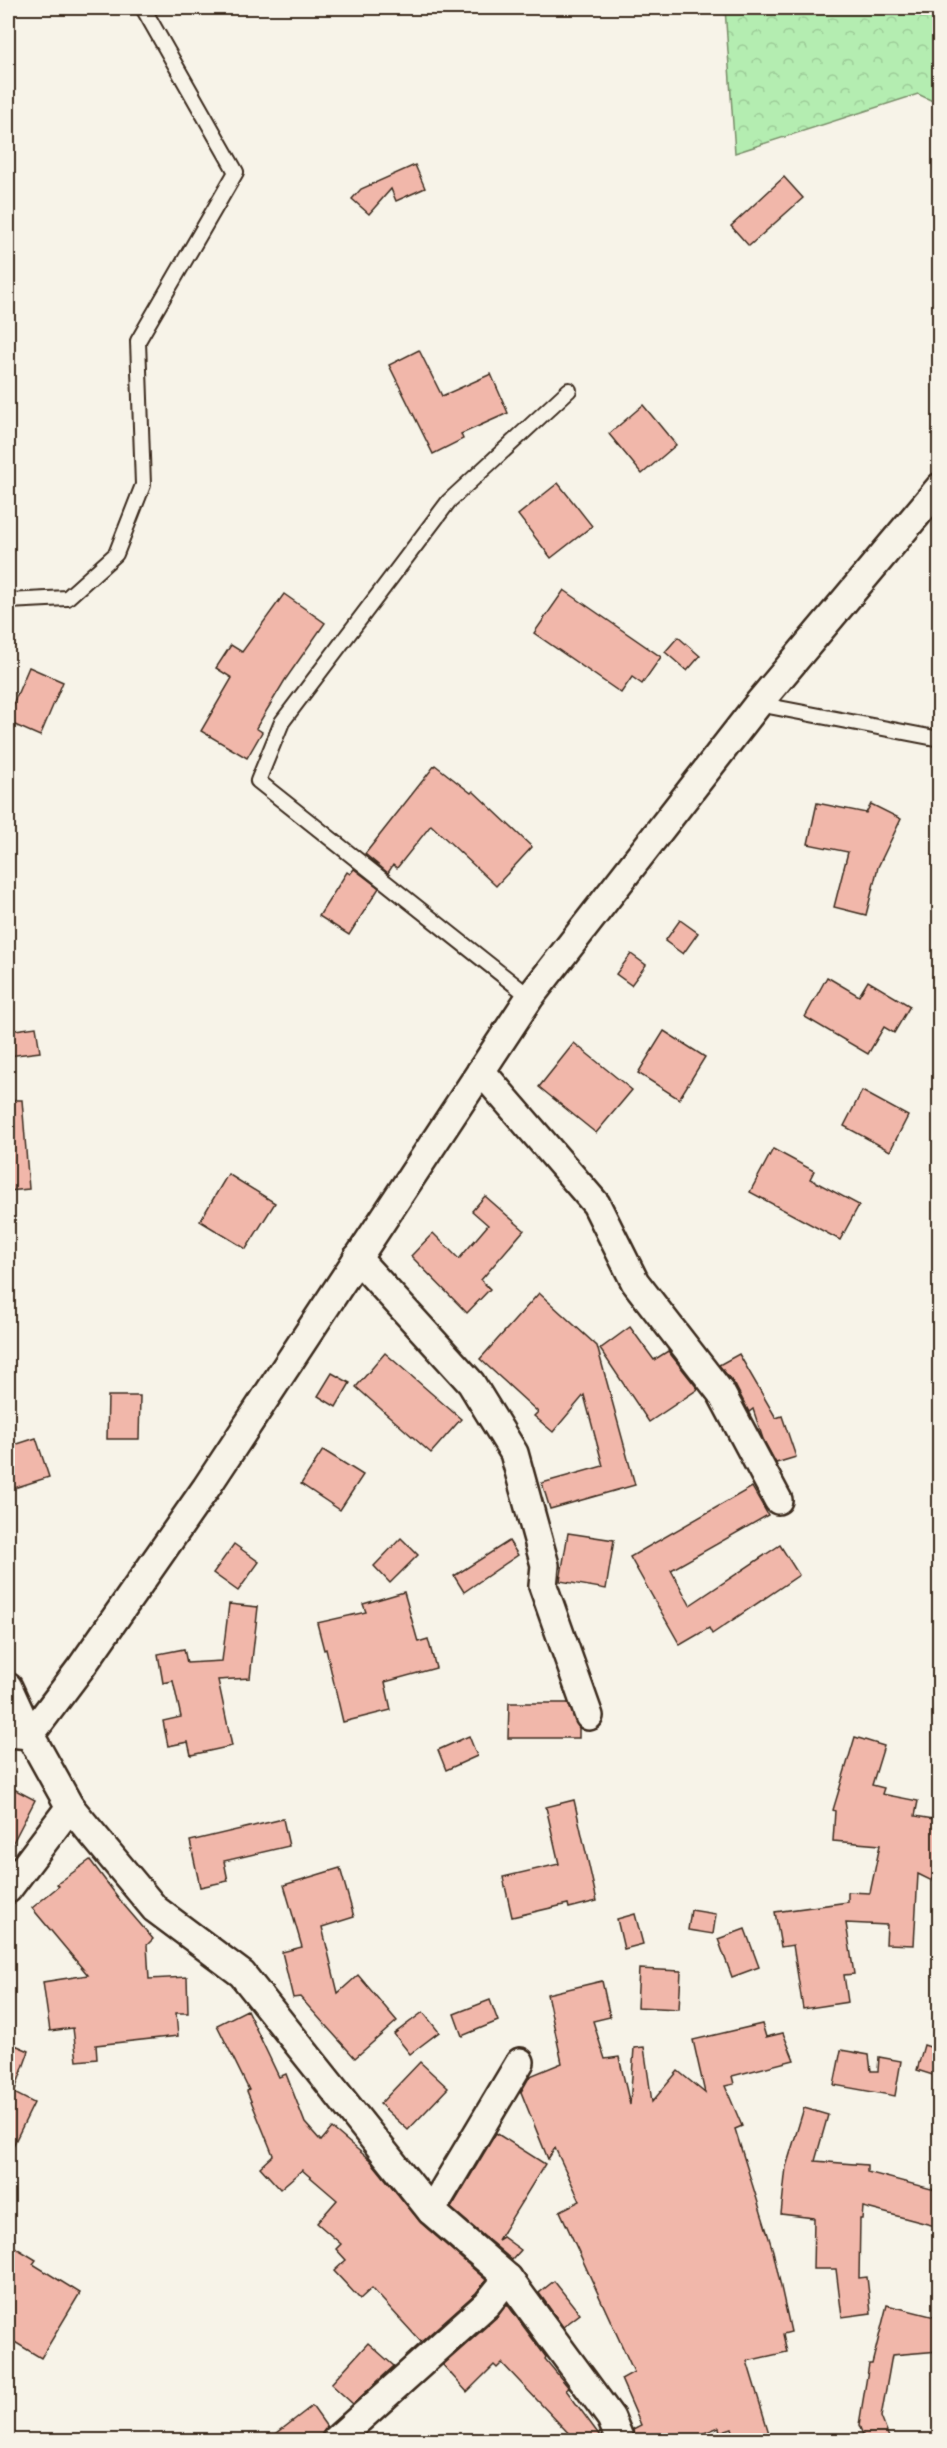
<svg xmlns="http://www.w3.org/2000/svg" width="947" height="2448" font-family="Delius,sans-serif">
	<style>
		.forest { fill: url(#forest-crowns); stroke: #788c68; stroke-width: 1.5 }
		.building { fill: #f1b7aa; stroke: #3b2a1e; stroke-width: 1.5 }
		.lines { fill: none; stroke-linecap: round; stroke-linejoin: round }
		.service-casing { stroke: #3b2a1e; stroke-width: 18 }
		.minor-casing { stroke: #3b2a1e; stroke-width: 32 }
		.service { stroke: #f7f3e8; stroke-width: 14 }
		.minor { stroke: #f7f3e8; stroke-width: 27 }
	</style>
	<defs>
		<pattern id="forest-crowns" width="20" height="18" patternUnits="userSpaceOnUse" patternTransform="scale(1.5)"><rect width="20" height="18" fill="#b4edb1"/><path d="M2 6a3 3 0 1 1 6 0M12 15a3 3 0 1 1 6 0" fill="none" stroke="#9ccb98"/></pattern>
	</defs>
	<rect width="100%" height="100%" fill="#f7f3e8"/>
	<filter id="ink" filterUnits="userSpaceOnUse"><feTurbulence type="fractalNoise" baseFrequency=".0167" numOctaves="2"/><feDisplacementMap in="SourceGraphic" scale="12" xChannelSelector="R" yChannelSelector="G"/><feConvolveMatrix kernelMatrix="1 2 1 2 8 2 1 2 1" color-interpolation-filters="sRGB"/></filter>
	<g filter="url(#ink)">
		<path class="forest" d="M 725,8 L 939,8 L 939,104 L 918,94 L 735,153 Z"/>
		<g class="building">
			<path d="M 415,165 L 425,188 L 396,201 L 391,189 L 369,214 L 352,199 L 361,189 Z"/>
			<path d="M 784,177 L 803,198 L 749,246 L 731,226 Z"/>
			<path d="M 419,350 L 442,396 L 491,374 L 508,413 L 461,434 L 463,439 L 433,454 L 389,365 Z"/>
			<path d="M 643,405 L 676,445 L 642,474 L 609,434 Z"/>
			<path d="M 558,483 L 592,526 L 551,558 L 518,515 Z"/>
			<path d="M 564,590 L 661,657 L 642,684 L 632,677 L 621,693 L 534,633 Z"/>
			<path d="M 284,594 L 325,623 L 285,680 L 256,728 L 262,732 L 247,758 L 201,731 L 232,678 L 216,668 L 231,645 L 242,652 Z"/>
			<path d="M 678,637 L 700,656 L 687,671 L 665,652 Z"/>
			<path d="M 29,667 L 63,682 L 40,736 L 8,722 L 8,716 Z"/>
			<path d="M 435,765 L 471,793 L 473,791 L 532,847 L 496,886 L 431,825 L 397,868 L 393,865 L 388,873 L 365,854 Z"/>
			<path d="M 817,803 L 866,813 L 871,804 L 901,819 L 878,867 L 866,915 L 834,907 L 848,852 L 808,844 Z"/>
			<path d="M 354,869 L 379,888 L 349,935 L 319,916 L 347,872 L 350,874 Z"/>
			<path d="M 680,920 L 698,933 L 683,954 L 665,941 Z"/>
			<path d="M 631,954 L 646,965 L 631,985 L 616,974 Z"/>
			<path d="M 827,977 L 859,996 L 868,981 L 910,1006 L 894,1033 L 884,1027 L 868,1054 L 805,1017 Z"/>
			<path d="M 36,1027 L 40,1052 L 8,1056 L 8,1031 Z"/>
			<path d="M 664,1031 L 705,1057 L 679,1099 L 638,1073 Z"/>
			<path d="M 574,1043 L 632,1090 L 596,1133 L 539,1087 Z"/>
			<path d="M 862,1091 L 908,1116 L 890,1151 L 844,1126 Z"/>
			<path d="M 8,1100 L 22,1100 L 29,1189 L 8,1191 Z"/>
			<path d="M 773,1149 L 814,1171 L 810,1179 L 859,1205 L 840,1240 L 750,1192 Z"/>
			<path d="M 228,1174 L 275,1203 L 246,1249 L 200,1221 Z"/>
			<path d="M 485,1196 L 524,1230 L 481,1280 L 490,1289 L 467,1313 L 411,1256 L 433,1233 L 459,1259 L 488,1225 L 472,1211 Z"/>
			<path d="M 539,1293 L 597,1346 L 635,1485 L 550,1509 L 542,1483 L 603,1466 L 584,1395 L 553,1432 L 534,1416 L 538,1412 L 480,1359 Z"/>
			<path d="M 630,1327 L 654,1360 L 668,1351 L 698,1389 L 649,1422 L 600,1349 Z"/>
			<path d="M 385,1353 L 461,1419 L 431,1453 L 356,1387 Z"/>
			<path d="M 739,1354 L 776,1418 L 782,1416 L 796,1457 L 776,1463 L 763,1439 L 753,1409 L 749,1412 L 735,1385 L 719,1365 Z"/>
			<path d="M 332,1373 L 350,1383 L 336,1407 L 318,1396 Z"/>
			<path d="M 108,1396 L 140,1396 L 139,1439 L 107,1439 Z"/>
			<path d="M 36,1438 L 49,1477 L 8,1490 L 8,1447 Z"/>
			<path d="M 323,1450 L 363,1475 L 340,1510 L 301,1484 Z"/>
			<path d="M 752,1487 L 768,1515 L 671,1570 L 690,1605 L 780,1545 L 799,1575 L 712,1634 L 709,1628 L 680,1645 L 630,1557 Z"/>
			<path d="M 568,1533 L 614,1540 L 606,1589 L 560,1581 Z"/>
			<path d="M 401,1538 L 418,1555 L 390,1583 L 374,1566 Z"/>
			<path d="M 509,1541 L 518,1555 L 464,1592 L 454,1576 Z"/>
			<path d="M 234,1544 L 259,1562 L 238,1591 L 213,1573 Z"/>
			<path d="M 404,1592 L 418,1642 L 428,1639 L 436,1668 L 385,1682 L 391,1710 L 343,1722 L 326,1649 L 324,1650 L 317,1623 L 366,1612 L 363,1604 Z"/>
			<path d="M 229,1604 L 258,1607 L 250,1678 L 218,1680 L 232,1746 L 191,1755 L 188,1742 L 168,1746 L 163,1721 L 181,1717 L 173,1681 L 163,1683 L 158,1654 L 184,1649 L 187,1663 L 222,1661 Z"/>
			<path d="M 509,1703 L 568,1703 L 579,1728 L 579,1738 L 508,1738 Z"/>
			<path d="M 469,1736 L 477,1756 L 446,1770 L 438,1750 Z"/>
			<path d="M 855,1737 L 884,1746 L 872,1785 L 884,1788 L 882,1794 L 918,1801 L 915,1816 L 939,1820 L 939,1841 L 932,1881 L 918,1874 L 914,1945 L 886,1944 L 887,1925 L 846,1923 L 854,1974 L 844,1975 L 848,2002 L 803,2009 L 793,1945 L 781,1947 L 775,1912 L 848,1902 L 848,1892 L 870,1893 L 880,1845 L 833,1841 L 835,1811 L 833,1810 Z"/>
			<path d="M 8,1786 L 35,1800 L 8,1852 Z"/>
			<path d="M 574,1800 L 597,1901 L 569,1908 L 568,1904 L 512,1917 L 503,1877 L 559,1864 L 546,1807 Z"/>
			<path d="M 283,1819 L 289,1846 L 224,1861 L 228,1881 L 200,1887 L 190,1841 Z"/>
			<path d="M 90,1860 L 123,1904 L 153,1939 L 147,1945 L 149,1979 L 187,1977 L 188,2013 L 176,2013 L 178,2036 L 96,2045 L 97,2059 L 77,2061 L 73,2028 L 50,2031 L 43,1982 L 88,1975 L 32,1908 L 59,1886 L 57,1884 Z"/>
			<path d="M 340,1868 L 354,1917 L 322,1927 L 338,1993 L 358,1975 L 397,2021 L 355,2058 L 300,1997 L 293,1998 L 282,1952 L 302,1947 L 284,1885 Z"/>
			<path d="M 691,1910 L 716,1914 L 713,1934 L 688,1930 Z"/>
			<path d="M 635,1914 L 643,1944 L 624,1949 L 617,1919 Z"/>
			<path d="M 745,1929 L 759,1967 L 732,1977 L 718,1939 Z"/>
			<path d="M 639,1969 L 681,1971 L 679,2009 L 637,2007 Z"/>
			<path d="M 602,1981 L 610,2017 L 593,2021 L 605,2059 L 619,2057 L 630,2105 L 634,2048 L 644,2047 L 652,2102 L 678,2071 L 705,2093 L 693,2040 L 762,2024 L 766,2037 L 783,2033 L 794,2060 L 732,2076 L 734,2084 L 725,2086 L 742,2126 L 735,2129 L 773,2251 L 791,2332 L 783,2334 L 787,2352 L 747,2361 L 771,2440 L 736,2440 L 732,2428 L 720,2432 L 719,2427 L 687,2440 L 635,2440 L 633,2429 L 641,2425 L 621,2379 L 634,2372 L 560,2211 L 580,2201 L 555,2148 L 548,2159 L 521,2092 L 530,2076 L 562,2063 L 547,1994 Z"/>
			<path d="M 490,2000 L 498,2021 L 462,2036 L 454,2014 Z"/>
			<path d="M 247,2010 L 279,2077 L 286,2074 L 305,2123 L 321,2141 L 332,2128 L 370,2160 L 421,2223 L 486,2280 L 476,2293 L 421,2342 L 372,2288 L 360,2299 L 334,2271 L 346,2260 L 336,2249 L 341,2244 L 317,2223 L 337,2200 L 302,2170 L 280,2189 L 260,2167 L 273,2155 L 247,2091 L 249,2090 L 217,2025 Z"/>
			<path d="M 423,2012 L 439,2032 L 410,2054 L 394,2034 Z"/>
			<path d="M 8,2042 L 29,2051 L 14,2093 L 34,2103 L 8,2156 Z"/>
			<path d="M 924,2045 L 939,2050 L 939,2077 L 917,2070 Z"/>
			<path d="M 841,2050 L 869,2055 L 871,2071 L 878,2071 L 879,2057 L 901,2061 L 895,2096 L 834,2085 Z"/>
			<path d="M 420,2062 L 448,2088 L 408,2130 L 380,2104 Z"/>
			<path d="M 804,2108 L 828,2115 L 815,2161 L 867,2165 L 867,2172 L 939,2191 L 939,2227 L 863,2207 L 862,2219 L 860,2219 L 859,2278 L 867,2277 L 871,2313 L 842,2317 L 836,2269 L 813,2269 L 814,2218 L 781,2214 L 786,2167 Z"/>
			<path d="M 496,2133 L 545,2164 L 498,2240 L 503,2237 L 521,2250 L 512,2260 L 451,2208 Z"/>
			<path d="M 8,2243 L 36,2260 L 33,2264 L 80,2293 L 41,2358 L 8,2338 Z"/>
			<path d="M 554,2281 L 580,2314 L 563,2327 L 539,2293 Z"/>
			<path d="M 507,2304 L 546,2357 L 545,2359 L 569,2388 L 566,2390 L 603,2440 L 575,2440 L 502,2363 L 497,2368 L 494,2365 L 467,2392 L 443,2365 L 498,2316 Z"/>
			<path d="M 887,2305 L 939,2318 L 939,2351 L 892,2355 L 881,2417 L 890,2440 L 865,2440 L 859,2425 L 869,2364 L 872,2364 Z"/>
			<path d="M 368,2343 L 394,2366 L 353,2404 L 331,2384 Z"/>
			<path d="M 312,2406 L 327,2427 L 321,2435 L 321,2440 L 268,2440 Z"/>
		</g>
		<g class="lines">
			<defs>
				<g id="service">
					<path d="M 8,601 L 67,598 L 116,554 L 143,485 L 138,341 L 236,172 L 143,8"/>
					<path d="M 758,704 L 940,739"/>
					<path d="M 530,997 L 258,781 L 282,722 L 449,501 L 569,390"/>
				</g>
				<g id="minor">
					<path d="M 481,1071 L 596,1204 L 635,1282 L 721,1393 L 778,1500"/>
					<path d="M 357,1258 L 471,1383 L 514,1453 L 545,1565 L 543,1586 L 589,1716"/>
					<path d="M 8,1687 L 30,1735 L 70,1807 L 155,1909 L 242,1974 L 431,2211 L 508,2278 L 611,2418 L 620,2440"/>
					<path d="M 8,1733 L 30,1735 L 82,1666 L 206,1488 L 530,997 L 758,704 L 940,487"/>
					<path d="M 8,1889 L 70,1807"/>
					<path d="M 431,2211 L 520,2062"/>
					<path d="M 336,2440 L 487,2304 L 508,2278"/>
				</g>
			</defs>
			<use href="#service" class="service-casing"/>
			<use href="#minor" class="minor-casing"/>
			<use href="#service" class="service"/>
			<use href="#minor" class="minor"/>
		</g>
	</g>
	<rect width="947" height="2448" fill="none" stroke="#f7f3e8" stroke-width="30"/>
	<rect x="15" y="15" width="917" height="2418" fill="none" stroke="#3b2a1e" stroke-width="2" filter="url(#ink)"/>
</svg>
